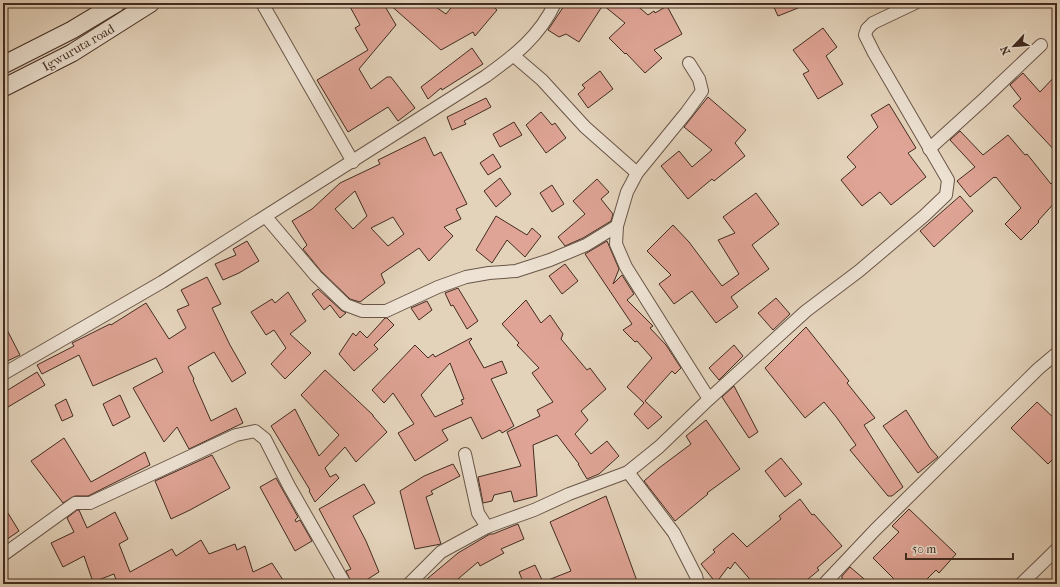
<svg xmlns="http://www.w3.org/2000/svg" width="1060" height="587" font-family="'IM FELL French Canon',serif">
	<style>
		.building { fill: #dfa495; stroke: #422c21; fill-rule: evenodd }
		.lines { fill: none; stroke-linecap: round; stroke-linejoin: round }
		.minor-casing { stroke: #6a5648; stroke-width: 14 }
		.secondary-casing { stroke: #422c21; stroke-width: 19 }
		.minor { stroke: #ede2d3; stroke-width: 12 }
		.secondary { stroke: #ede2d3; stroke-width: 17 }
		.labels { text-anchor: middle; stroke-width: 3.5; stroke-linejoin: round; paint-order: stroke }
		.street-label { font-size: 13px; fill: #422c21; stroke: #ede2d3 }
	</style>
	<rect width="100%" height="100%" fill="#e4d3bb"/>
	<filter id="stains"><feTurbulence type="fractalNoise" baseFrequency=".005" numOctaves="4"/><feColorMatrix values="0 0 0 0 .2 0 0 0 0 .09 0 0 0 0 .02 0 0 0 .5 -.17"/></filter>
	<radialGradient id="worn" r=".72"><stop offset=".6" stop-color="#630" stop-opacity="0"/><stop offset="1" stop-color="#630" stop-opacity=".3"/></radialGradient>
	<g class="building">
		<path d="M 348,3 L 383,3 L 396,25 L 359,69 L 371,89 L 387,77 L 391,77 L 415,108 L 398,121 L 388,107 L 348,132 L 317,80 L 368,50 L 355,28 L 360,25 Z"/>
		<path d="M 388,3 L 430,3 L 446,14 L 455,3 L 489,3 L 497,10 L 475,36 L 473,32 L 441,50 Z"/>
		<path d="M 569,3 L 634,3 L 648,15 L 654,11 L 655,13 L 667,6 L 682,34 L 654,50 L 662,58 L 645,73 L 626,53 L 625,54 L 609,38 L 625,23 L 603,5 L 579,42 L 566,34 L 559,37 L 548,30 L 564,6 L 566,7 Z"/>
		<path d="M 772,3 L 808,3 L 808,4 L 778,16 Z"/>
		<path d="M 823,28 L 837,47 L 826,56 L 843,84 L 818,99 L 803,74 L 809,71 L 793,50 Z"/>
		<path d="M 472,48 L 483,64 L 442,90 L 441,88 L 428,99 L 421,87 Z"/>
		<path d="M 600,71 L 613,89 L 588,108 L 578,94 L 585,88 L 582,85 Z"/>
		<path d="M 1023,73 L 1040,92 L 1057,74 L 1057,153 L 1013,106 L 1021,99 L 1010,85 Z"/>
		<path d="M 708,97 L 746,130 L 735,143 L 745,156 L 714,181 L 712,179 L 688,199 L 661,166 L 679,151 L 692,167 L 712,150 L 684,127 Z"/>
		<path d="M 486,98 L 491,107 L 464,121 L 466,124 L 452,130 L 447,117 Z"/>
		<path d="M 889,104 L 916,148 L 908,153 L 926,177 L 891,205 L 880,192 L 862,206 L 841,180 L 856,167 L 847,157 L 878,127 L 871,115 Z"/>
		<path d="M 541,112 L 552,125 L 555,123 L 566,138 L 546,153 L 526,125 Z"/>
		<path d="M 514,122 L 522,135 L 500,147 L 493,134 Z"/>
		<path d="M 960,131 L 983,155 L 1008,135 L 1025,155 L 1027,154 L 1051,184 L 1057,178 L 1057,200 L 1038,221 L 1039,222 L 1021,240 L 1005,224 L 1021,208 L 996,177 L 995,178 L 994,177 L 970,197 L 957,181 L 975,167 L 950,140 Z"/>
		<path d="M 425,137 L 434,156 L 441,152 L 467,204 L 456,209 L 461,219 L 444,227 L 453,236 L 429,261 L 419,248 L 381,274 L 385,283 L 360,302 L 350,299 L 321,271 L 303,249 L 307,245 L 292,221 L 312,209 L 340,183 L 380,164 L 378,160 ZM 355,191 L 367,216 L 353,229 L 335,209 ZM 393,217 L 404,234 L 388,246 L 371,228 Z"/>
		<path d="M 493,154 L 501,167 L 488,175 L 480,163 Z"/>
		<path d="M 500,178 L 511,194 L 496,207 L 484,191 Z"/>
		<path d="M 597,179 L 609,192 L 601,199 L 613,214 L 611,221 L 583,238 L 565,246 L 558,237 L 585,214 L 573,201 Z"/>
		<path d="M 552,185 L 564,204 L 552,212 L 540,193 Z"/>
		<path d="M 756,193 L 779,224 L 752,245 L 769,269 L 731,297 L 738,307 L 716,323 L 692,291 L 674,304 L 659,284 L 671,275 L 647,251 L 673,225 L 689,242 L 722,286 L 739,274 L 718,240 L 735,233 L 723,217 Z"/>
		<path d="M 960,196 L 973,211 L 934,247 L 920,231 Z"/>
		<path d="M 496,216 L 527,235 L 532,228 L 541,236 L 525,257 L 507,240 L 492,263 L 476,250 Z"/>
		<path d="M 247,241 L 259,261 L 239,273 L 223,280 L 215,264 L 236,255 L 233,249 Z"/>
		<path d="M 607,241 L 619,269 L 613,284 L 622,275 L 634,294 L 627,300 L 653,326 L 650,328 L 666,345 L 681,368 L 675,374 L 672,371 L 645,401 L 662,417 L 648,429 L 634,414 L 644,403 L 627,387 L 652,358 L 637,341 L 635,342 L 623,330 L 632,324 L 585,254 Z"/>
		<path d="M 565,264 L 578,281 L 562,294 L 549,276 Z"/>
		<path d="M 207,277 L 221,304 L 212,308 L 230,345 L 246,373 L 232,382 L 214,352 L 188,367 L 194,379 L 193,380 L 211,421 L 236,408 L 243,423 L 189,449 L 177,427 L 164,442 L 133,388 L 163,372 L 156,358 L 93,386 L 79,355 L 42,374 L 37,365 L 74,346 L 72,343 L 110,324 L 111,325 L 146,303 L 169,339 L 186,328 L 177,310 L 189,305 L 181,290 Z"/>
		<path d="M 458,288 L 478,321 L 467,329 L 453,305 L 451,306 L 445,293 Z"/>
		<path d="M 318,289 L 341,310 L 346,313 L 340,318 L 330,305 L 324,310 L 312,294 Z"/>
		<path d="M 288,292 L 306,321 L 290,334 L 311,353 L 285,379 L 271,364 L 286,348 L 274,330 L 266,335 L 251,312 L 272,299 L 275,303 Z"/>
		<path d="M 776,298 L 790,314 L 773,330 L 758,313 Z"/>
		<path d="M 526,300 L 541,323 L 550,315 L 563,334 L 561,339 L 587,370 L 590,368 L 606,389 L 581,411 L 588,420 L 575,434 L 591,454 L 607,441 L 619,456 L 599,474 L 587,479 L 578,464 L 579,464 L 557,435 L 533,445 L 537,496 L 514,502 L 511,491 L 494,495 L 492,501 L 483,503 L 478,477 L 521,466 L 507,432 L 540,416 L 537,410 L 553,402 L 532,373 L 539,368 L 517,345 L 519,343 L 502,324 Z"/>
		<path d="M 427,301 L 432,310 L 419,320 L 411,308 Z"/>
		<path d="M 385,318 L 387,318 L 394,325 L 374,345 L 378,349 L 354,371 L 339,354 L 353,333 L 356,336 L 360,331 L 367,338 Z"/>
		<path d="M 3,322 L 20,355 L 3,363 Z"/>
		<path d="M 806,327 L 849,381 L 847,383 L 875,418 L 864,425 L 903,487 L 892,496 L 888,496 L 850,450 L 856,445 L 837,418 L 824,402 L 805,418 L 765,368 Z"/>
		<path d="M 471,338 L 472,339 L 469,342 L 484,368 L 502,361 L 507,373 L 491,379 L 514,426 L 502,433 L 500,430 L 482,439 L 471,417 L 442,430 L 448,440 L 415,461 L 398,433 L 414,424 L 393,393 L 384,403 L 372,390 L 415,345 L 428,358 L 433,354 L 435,357 ZM 450,363 L 464,399 L 461,400 L 463,404 L 435,417 L 421,395 Z"/>
		<path d="M 734,345 L 743,356 L 719,380 L 709,368 Z"/>
		<path d="M 325,370 L 373,415 L 373,416 L 387,432 L 356,462 L 345,447 L 325,468 L 330,477 L 336,474 L 339,478 L 315,502 L 309,491 L 310,490 L 271,426 L 295,409 L 319,456 L 339,435 L 301,395 Z"/>
		<path d="M 37,372 L 45,385 L 3,410 L 3,393 Z"/>
		<path d="M 734,386 L 758,432 L 749,438 L 722,397 Z"/>
		<path d="M 120,395 L 130,417 L 113,426 L 103,404 Z"/>
		<path d="M 66,399 L 73,416 L 62,421 L 55,405 Z"/>
		<path d="M 1037,402 L 1057,421 L 1057,455 L 1048,464 L 1011,428 Z"/>
		<path d="M 906,410 L 930,448 L 938,457 L 918,473 L 883,426 Z"/>
		<path d="M 706,420 L 740,469 L 707,493 L 708,494 L 675,521 L 644,481 L 659,468 L 691,444 L 686,436 Z"/>
		<path d="M 64,438 L 91,482 L 145,452 L 150,465 L 88,496 L 75,496 L 63,503 L 31,461 Z"/>
		<path d="M 212,455 L 230,488 L 190,510 L 171,519 L 155,481 Z"/>
		<path d="M 781,458 L 802,484 L 785,497 L 765,471 Z"/>
		<path d="M 453,464 L 460,476 L 431,491 L 433,494 L 426,497 L 441,544 L 415,549 L 400,491 L 424,476 Z"/>
		<path d="M 276,478 L 298,517 L 295,520 L 296,522 L 300,520 L 312,541 L 295,551 L 260,487 Z"/>
		<path d="M 364,484 L 375,503 L 353,516 L 366,541 L 379,572 L 360,584 L 352,584 L 346,571 L 351,569 L 319,509 Z"/>
		<path d="M 606,496 L 637,581 L 629,584 L 524,584 L 519,572 L 535,565 L 543,582 L 571,571 L 550,522 Z"/>
		<path d="M 800,499 L 812,515 L 814,514 L 842,546 L 817,568 L 819,570 L 802,584 L 754,584 L 735,562 L 730,569 L 728,567 L 716,583 L 701,564 L 715,552 L 713,550 L 733,533 L 747,547 L 781,519 L 779,516 Z"/>
		<path d="M 3,505 L 19,531 L 3,542 Z"/>
		<path d="M 909,509 L 956,554 L 939,573 L 936,570 L 922,584 L 899,584 L 873,558 L 899,532 L 892,526 Z"/>
		<path d="M 77,510 L 79,510 L 87,528 L 115,512 L 128,539 L 119,544 L 130,572 L 172,549 L 176,556 L 201,540 L 209,554 L 235,544 L 237,550 L 245,546 L 253,572 L 272,563 L 283,580 L 275,584 L 109,584 L 116,580 L 114,574 L 93,582 L 84,556 L 63,567 L 51,543 L 74,532 L 67,518 Z"/>
		<path d="M 518,524 L 524,539 L 501,549 L 504,553 L 480,566 L 478,562 L 452,584 L 421,584 L 458,553 L 490,534 L 493,534 Z"/>
		<path d="M 850,567 L 870,584 L 847,584 L 842,579 L 842,576 Z"/>
	</g>
	<g class="lines">
		<defs>
			<g id="minor">
				<path d="M 262,3 L 353,162"/>
				<path d="M 514,56 L 542,80 L 585,127 L 637,173"/>
				<path d="M 689,63 L 699,79 L 702,91 L 686,113 L 637,173 L 627,192 L 617,226 L 616,244 L 626,267 L 709,399"/>
				<path d="M 929,149 L 983,100 L 1041,45"/>
				<path d="M 266,217 L 316,276 L 346,305 L 362,311 L 386,311 L 438,287 L 466,277 L 489,273 L 516,271 L 550,260 L 586,245 L 617,226"/>
				<path d="M 3,374 L 162,282 L 486,76 C 514,56 540,36 555,3"/>
				<path d="M 465,454 L 478,513 L 487,527"/>
				<path d="M 628,472 L 674,533 L 696,576 L 698,584"/>
				<path d="M 3,555 L 75,503 L 90,503 L 236,435 L 255,431 L 265,439 L 289,486 L 345,584"/>
				<path d="M 409,584 L 441,552 L 487,527 L 534,510 L 569,494 L 628,472 L 659,447 L 709,399 L 806,311 L 859,271 L 924,216 L 946,195 L 948,180 L 874,53 L 865,35 L 867,29 L 873,23 L 915,3"/>
				<path d="M 824,584 L 875,530 L 1038,369 L 1057,353"/>
				<path d="M 1021,584 L 1057,549"/>
			</g>
			<g id="secondary">
				<path d="M 3,65 L 72,30 L 117,3"/>
				<path d="M 3,88 L 72,53 L 151,3"/>
			</g>
		</defs>
		<use href="#minor" class="minor-casing"/>
		<use href="#secondary" class="secondary-casing"/>
		<use href="#minor" class="minor"/>
		<use href="#secondary" class="secondary"/>
	</g>
	<g class="labels">
		<g class="street-label">
			<text transform="translate(78 47) rotate(-30)" y="5">Igwuruta road</text>
		</g>
	</g>
	<rect width="1060" height="587" fill="none" stroke="#e4d3bb" stroke-width="16"/>
	<rect x="4" y="4" width="1052" height="579" fill="none" stroke="#422c21" stroke-width="2"/>
	<rect x="8" y="8" width="1044" height="571" fill="none" stroke="#422c21"/>
	<g transform="translate(1014 46) rotate(244)" stroke="#ede2d3" stroke-width="3" paint-order="stroke">
	<path d="M0-3L7 15L0 10L-7 15Z" fill="#422c21"/>
	<text y="-6" font-size="11" font-weight="bold" text-anchor="middle" fill="#422c21">N</text>
	</g>
	<path d="M906 553v6h107v-6" fill="none" stroke="#422c21" stroke-width="2"/>
	<text x="912" y="553" font-size="12" fill="#422c21" stroke="#ede2d3" stroke-width="3" paint-order="stroke">50 m</text>
	<rect width="100%" height="100%" filter="url(#stains)"/>
	<rect width="100%" height="100%" fill="url(#worn)"/>
</svg>
